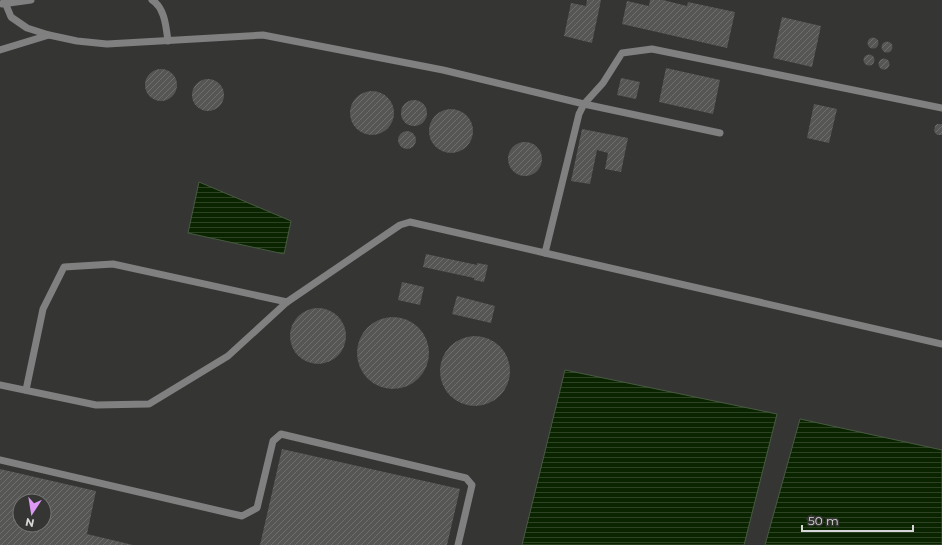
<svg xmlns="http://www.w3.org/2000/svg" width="942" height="545" font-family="Montserrat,sans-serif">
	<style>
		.water { fill: url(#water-rules); stroke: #475a40 }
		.building { fill: url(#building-hatch); fill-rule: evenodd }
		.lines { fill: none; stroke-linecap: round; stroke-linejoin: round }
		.service { stroke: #7f807f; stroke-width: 7 }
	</style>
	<defs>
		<pattern id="water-rules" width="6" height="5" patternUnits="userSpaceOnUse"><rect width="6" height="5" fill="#0a2400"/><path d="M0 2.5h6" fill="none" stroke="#2d4324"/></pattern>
		<pattern id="building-hatch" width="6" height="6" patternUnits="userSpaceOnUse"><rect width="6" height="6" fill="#565755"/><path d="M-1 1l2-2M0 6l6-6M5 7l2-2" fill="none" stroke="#6e6e6d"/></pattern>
	</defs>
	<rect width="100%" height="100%" fill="#353634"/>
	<g class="water">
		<path d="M 199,182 L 291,221 L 284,254 L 188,233 Z"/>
		<path d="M 565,370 L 777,414 L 744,545 L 522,545 Z"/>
		<path d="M 800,419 L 942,450 L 942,545 L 765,545 Z"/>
	</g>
	<g class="building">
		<path d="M 587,0 L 601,0 L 592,43 L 564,36 L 571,3 L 586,6 Z"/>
		<path d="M 650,0 L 663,0 L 687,6 L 688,2 L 735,12 L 727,48 L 622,24 L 627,1 L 649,6 Z"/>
		<path d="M 782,17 L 821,26 L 812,67 L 773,58 Z"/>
		<circle cx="873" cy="43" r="5.5"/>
		<circle cx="887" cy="47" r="5.5"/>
		<circle cx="869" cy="60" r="5.5"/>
		<circle cx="884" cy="64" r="5.5"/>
		<path d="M 666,68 L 720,80 L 713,114 L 659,102 Z"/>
		<circle cx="161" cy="85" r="16"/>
		<path d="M 621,78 L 640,82 L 636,99 L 617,95 Z"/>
		<circle cx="208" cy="95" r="16"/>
		<circle cx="372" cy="113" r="22"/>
		<circle cx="414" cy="113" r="13"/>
		<path d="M 814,104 L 837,109 L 829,143 L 807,138 Z"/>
		<circle cx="451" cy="131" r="22"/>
		<path d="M 937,124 L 942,124 L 942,135 L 937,135 L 934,131 L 935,126 Z"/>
		<path d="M 582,129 L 628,138 L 621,172 L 605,169 L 608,153 L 597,150 L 590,184 L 571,181 Z"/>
		<circle cx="407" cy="140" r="9"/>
		<circle cx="525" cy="159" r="17"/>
		<path d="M 426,254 L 477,265 L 477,263 L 488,265 L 484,282 L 474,280 L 474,278 L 423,267 Z"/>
		<path d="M 402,282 L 424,287 L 420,305 L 398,300 Z"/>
		<path d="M 457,296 L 495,306 L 491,323 L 452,314 Z"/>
		<circle cx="318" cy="336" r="28"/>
		<circle cx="393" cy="353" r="36"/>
		<circle cx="475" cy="371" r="35"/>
		<path d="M 282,449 L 460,489 L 447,545 L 260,545 Z"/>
		<path d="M 0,469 L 96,491 L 87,534 L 133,545 L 0,545 ZM 20,501 L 44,501 L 44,525 L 20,525 Z"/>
	</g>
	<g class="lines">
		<g class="service">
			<path d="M 4,0 L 11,17 L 27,28 L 49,35 L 77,41 L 107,44 L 263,35 L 443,70 L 584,104 L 603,83 L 622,53 L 652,49 L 942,108"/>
			<path d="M 152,0 C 165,8 166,27 168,41"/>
			<path d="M 2,4 L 31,0"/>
			<path d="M 0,50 L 49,35"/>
			<path d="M 545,253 L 942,344"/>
			<path d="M 0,385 L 96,405 L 149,404 L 228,356 L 287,302"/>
			<path d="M 26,390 L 43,309 L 64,267 L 113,264 L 287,302 L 400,225 L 410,222 L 545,253 L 579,114 L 584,104 L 720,133"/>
			<path d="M 0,460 L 242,516 L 257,508 L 273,441 L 281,434 L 466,478 L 472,485 L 458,545"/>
		</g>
	</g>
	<g transform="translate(32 513) rotate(192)"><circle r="19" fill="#353634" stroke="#757675"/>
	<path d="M0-3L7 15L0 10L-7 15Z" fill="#dc99f4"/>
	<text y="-6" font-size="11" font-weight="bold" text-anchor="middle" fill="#d6d7d6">N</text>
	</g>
	<path d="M802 525v6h111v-6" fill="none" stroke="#d6d7d6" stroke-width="2"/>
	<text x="808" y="525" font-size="12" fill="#d6d7d6" stroke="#353634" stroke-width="3" paint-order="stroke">50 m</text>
</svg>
